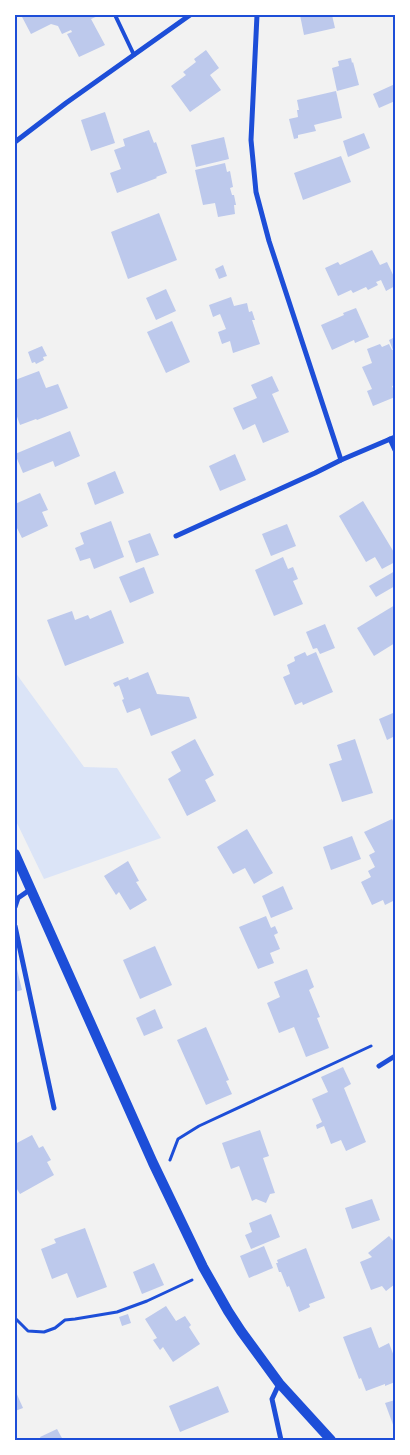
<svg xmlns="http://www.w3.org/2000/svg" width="410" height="1455" font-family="'Asap Condensed',sans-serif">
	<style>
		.green { fill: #dbe4f7 }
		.building { fill: #bdc9ec }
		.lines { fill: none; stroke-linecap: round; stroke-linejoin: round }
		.path { stroke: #1d4ed8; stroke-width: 3 }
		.service { stroke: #1d4ed8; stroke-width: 4 }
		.minor { stroke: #1d4ed8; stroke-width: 5 }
		.secondary { stroke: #1d4ed8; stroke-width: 10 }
		.neatline { fill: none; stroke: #1d4ed8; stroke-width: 2 }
	</style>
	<rect width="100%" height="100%" fill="#f2f2f2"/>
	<path class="green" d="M 15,672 L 84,767 L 117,768 L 161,838 L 44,879 L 15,819 Z"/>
	<g class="building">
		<path d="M 21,15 L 100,15 L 91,19 L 105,45 L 79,57 L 67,34 L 72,32 L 71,30 L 62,34 L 58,26 L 51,24 L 31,34 Z"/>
		<path d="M 300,15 L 332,15 L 335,28 L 304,35 Z"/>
		<path d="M 206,50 L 219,68 L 210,75 L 221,90 L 190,112 L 171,86 L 186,75 L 183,72 L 196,62 L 194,59 Z"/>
		<path d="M 351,58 L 352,63 L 353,62 L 359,85 L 337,91 L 332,68 L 339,66 L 338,61 Z"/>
		<path d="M 395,84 L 395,101 L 379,108 L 373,94 Z"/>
		<path d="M 336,91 L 342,118 L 314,125 L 316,131 L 298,135 L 298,138 L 294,139 L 289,119 L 298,117 L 297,110 L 299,110 L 297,100 Z"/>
		<path d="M 105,112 L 115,143 L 91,151 L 81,120 Z"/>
		<path d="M 149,130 L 154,143 L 156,142 L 167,173 L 156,177 L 157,178 L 117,193 L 110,173 L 121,169 L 114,150 L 125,146 L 123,139 Z"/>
		<path d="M 364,133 L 370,148 L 348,157 L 343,141 Z"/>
		<path d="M 224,137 L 229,159 L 196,167 L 191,145 Z"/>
		<path d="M 341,156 L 351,182 L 303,200 L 294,173 Z"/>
		<path d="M 225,163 L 227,172 L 230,171 L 233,187 L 230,188 L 232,195 L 234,195 L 236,205 L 234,205 L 235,214 L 218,217 L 215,203 L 203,205 L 195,170 Z"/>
		<path d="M 159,213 L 177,260 L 128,279 L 111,232 Z"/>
		<path d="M 372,250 L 380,265 L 387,262 L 395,279 L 395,286 L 386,291 L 381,280 L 376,282 L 378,285 L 368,290 L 366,287 L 353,293 L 351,290 L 338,296 L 325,268 L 338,262 L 340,265 Z"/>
		<path d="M 223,265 L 227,276 L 219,279 L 215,269 Z"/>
		<path d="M 166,289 L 176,311 L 156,320 L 146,298 Z"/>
		<path d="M 231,297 L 234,306 L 247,303 L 249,312 L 252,311 L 255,320 L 252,320 L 260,344 L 233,353 L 230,341 L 222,344 L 218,332 L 226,329 L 220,314 L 213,317 L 209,305 Z"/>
		<path d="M 356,308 L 369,337 L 355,343 L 354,340 L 332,350 L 321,325 L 344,315 L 343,313 Z"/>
		<path d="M 172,321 L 190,362 L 166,373 L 147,332 Z"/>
		<path d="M 395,337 L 395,385 L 392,386 L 395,393 L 395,397 L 373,406 L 367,391 L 372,389 L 362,367 L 372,363 L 367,349 L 380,344 L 382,347 L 389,344 L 392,350 L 393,350 L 389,340 Z"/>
		<path d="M 42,346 L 47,356 L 43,357 L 44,360 L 36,364 L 35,362 L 32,363 L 28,352 Z"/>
		<path d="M 39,371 L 46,388 L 58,384 L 68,408 L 37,420 L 36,419 L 20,425 L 15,411 L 15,380 Z"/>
		<path d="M 272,376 L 279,391 L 272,394 L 289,432 L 263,443 L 255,424 L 243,430 L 233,408 L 257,398 L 251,385 Z"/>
		<path d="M 70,431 L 80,456 L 55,467 L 53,461 L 23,473 L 15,454 Z"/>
		<path d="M 235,454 L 246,480 L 220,491 L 209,466 Z"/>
		<path d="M 115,471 L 124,493 L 95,505 L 87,483 Z"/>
		<path d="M 40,493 L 48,510 L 42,512 L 48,526 L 22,538 L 16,526 L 15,527 L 15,504 Z"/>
		<path d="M 363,501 L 395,554 L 395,562 L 382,569 L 375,557 L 366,562 L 339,516 Z"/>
		<path d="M 111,521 L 124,557 L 94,569 L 90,558 L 80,561 L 75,548 L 84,544 L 80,533 Z"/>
		<path d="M 287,524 L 296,546 L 271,556 L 262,534 Z"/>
		<path d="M 150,533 L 159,555 L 136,563 L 128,541 Z"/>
		<path d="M 283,557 L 288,569 L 293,567 L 298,579 L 293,581 L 303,604 L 274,616 L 255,570 Z"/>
		<path d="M 144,567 L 154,593 L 130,603 L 119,577 Z"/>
		<path d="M 395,571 L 395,586 L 376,597 L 369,586 Z"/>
		<path d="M 395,605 L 395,643 L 374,656 L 357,628 Z"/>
		<path d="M 111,610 L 124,643 L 65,666 L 47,620 L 72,611 L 75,620 L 88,615 L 90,619 Z"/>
		<path d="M 325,624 L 335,648 L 320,654 L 317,648 L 313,649 L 306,632 Z"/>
		<path d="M 305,652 L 307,656 L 316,652 L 333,692 L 303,705 L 302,702 L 295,705 L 283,677 L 290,674 L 287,665 L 295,661 L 294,657 Z"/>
		<path d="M 148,672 L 157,694 L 189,697 L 197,718 L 151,736 L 140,708 L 127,713 L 122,700 L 124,699 L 119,685 L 115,687 L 113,683 L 128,677 L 129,680 Z"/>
		<path d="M 393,713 L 395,718 L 395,736 L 387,740 L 379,719 Z"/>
		<path d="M 195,739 L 214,775 L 205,780 L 216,801 L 187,816 L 168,779 L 181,771 L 171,752 Z"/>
		<path d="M 355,739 L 373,793 L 342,802 L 329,764 L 342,760 L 337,745 Z"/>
		<path d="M 392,819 L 395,825 L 395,900 L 385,905 L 383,900 L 372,905 L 361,882 L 371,877 L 368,871 L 375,867 L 369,855 L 375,852 L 364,832 Z"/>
		<path d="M 247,829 L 273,873 L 254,884 L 245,868 L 233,874 L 217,847 Z"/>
		<path d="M 352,836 L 361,859 L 331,870 L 323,847 Z"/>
		<path d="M 128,861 L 139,881 L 136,882 L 147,900 L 130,910 L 119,892 L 116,895 L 104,876 Z"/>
		<path d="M 283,886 L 293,909 L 271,918 L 262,896 Z"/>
		<path d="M 266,916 L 271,928 L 275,926 L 278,933 L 274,935 L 280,949 L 270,953 L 274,963 L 258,969 L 239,927 Z"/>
		<path d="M 155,946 L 172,985 L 140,999 L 123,960 Z"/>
		<path d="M 16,965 L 22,990 L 15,992 L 15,966 Z"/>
		<path d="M 307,969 L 314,987 L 309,990 L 320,1017 L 317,1018 L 329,1048 L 306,1057 L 294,1027 L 279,1033 L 267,1003 L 280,997 L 274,982 Z"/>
		<path d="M 155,1009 L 163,1028 L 144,1036 L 136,1018 Z"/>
		<path d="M 206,1027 L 229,1080 L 226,1081 L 232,1094 L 206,1105 L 177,1040 Z"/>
		<path d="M 343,1067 L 351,1084 L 344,1088 L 366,1142 L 346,1151 L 341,1140 L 331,1144 L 324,1126 L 317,1129 L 316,1125 L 322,1122 L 312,1099 L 328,1092 L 321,1077 Z"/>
		<path d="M 260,1130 L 269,1156 L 263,1158 L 275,1193 L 270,1194 L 266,1203 L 256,1199 L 252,1201 L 239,1166 L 231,1169 L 222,1143 Z"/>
		<path d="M 32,1135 L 39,1148 L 43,1146 L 51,1160 L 47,1162 L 54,1175 L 20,1194 L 15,1186 L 15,1144 Z"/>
		<path d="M 372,1199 L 380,1220 L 352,1229 L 345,1208 Z"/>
		<path d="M 271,1214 L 280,1237 L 251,1249 L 245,1235 L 252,1232 L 249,1223 Z"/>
		<path d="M 85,1228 L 107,1287 L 77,1298 L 67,1273 L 52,1279 L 41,1249 L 56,1243 L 54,1239 Z"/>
		<path d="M 389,1236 L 395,1243 L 395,1284 L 386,1291 L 382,1286 L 371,1290 L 360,1262 L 372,1257 L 368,1253 Z"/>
		<path d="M 264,1246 L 273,1268 L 249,1278 L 240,1256 Z"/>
		<path d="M 306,1248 L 325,1298 L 309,1304 L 310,1307 L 299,1312 L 289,1286 L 287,1287 L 281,1272 L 279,1272 L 276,1263 L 278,1263 L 277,1260 Z"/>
		<path d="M 154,1263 L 164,1285 L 142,1294 L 133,1272 Z"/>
		<path d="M 166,1306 L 176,1321 L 185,1316 L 191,1325 L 189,1327 L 200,1344 L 173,1362 L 163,1347 L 160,1350 L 153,1340 L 157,1338 L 145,1319 Z"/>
		<path d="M 128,1314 L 131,1323 L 122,1326 L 119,1317 Z"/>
		<path d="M 371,1327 L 379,1348 L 389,1343 L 395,1359 L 395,1382 L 385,1386 L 385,1384 L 366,1391 L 361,1378 L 359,1379 L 343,1337 Z"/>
		<path d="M 218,1386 L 229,1412 L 180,1432 L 169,1406 Z"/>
		<path d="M 15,1390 L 23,1408 L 15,1411 Z"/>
		<path d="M 395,1400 L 395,1430 L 385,1403 Z"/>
		<path d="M 57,1429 L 63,1440 L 41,1440 L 40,1437 Z"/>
	</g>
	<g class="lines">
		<g class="path">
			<path d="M 170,1160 L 178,1139 L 199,1126 L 371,1046"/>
			<path d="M 15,1318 L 28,1331 L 44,1332 L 55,1328 L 65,1320 L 75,1319 L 117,1312 L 147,1301 L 192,1280"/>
		</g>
		<path class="service" d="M 115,15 L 134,55"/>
		<g class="minor">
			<path d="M 257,15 L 251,140 L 256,192 L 269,241 L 341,460"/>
			<path d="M 15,142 L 66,103 L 190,15"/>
			<path d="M 390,439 L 395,450"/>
			<path d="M 176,536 L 315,473 L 341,460 L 395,437"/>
			<path d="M 15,907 L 18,898 L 31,889"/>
			<path d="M 15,926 L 54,1108"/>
			<path d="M 379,1066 L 395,1056"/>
			<path d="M 279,1384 L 272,1399 L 281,1440"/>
		</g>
		<path class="secondary" d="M 15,854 L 153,1163 L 203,1267 L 228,1311 L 241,1331 L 279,1383 L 331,1440"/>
	</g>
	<rect width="410" height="1455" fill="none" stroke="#ffffff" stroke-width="32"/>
	<rect x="16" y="16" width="378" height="1423" class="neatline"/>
</svg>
